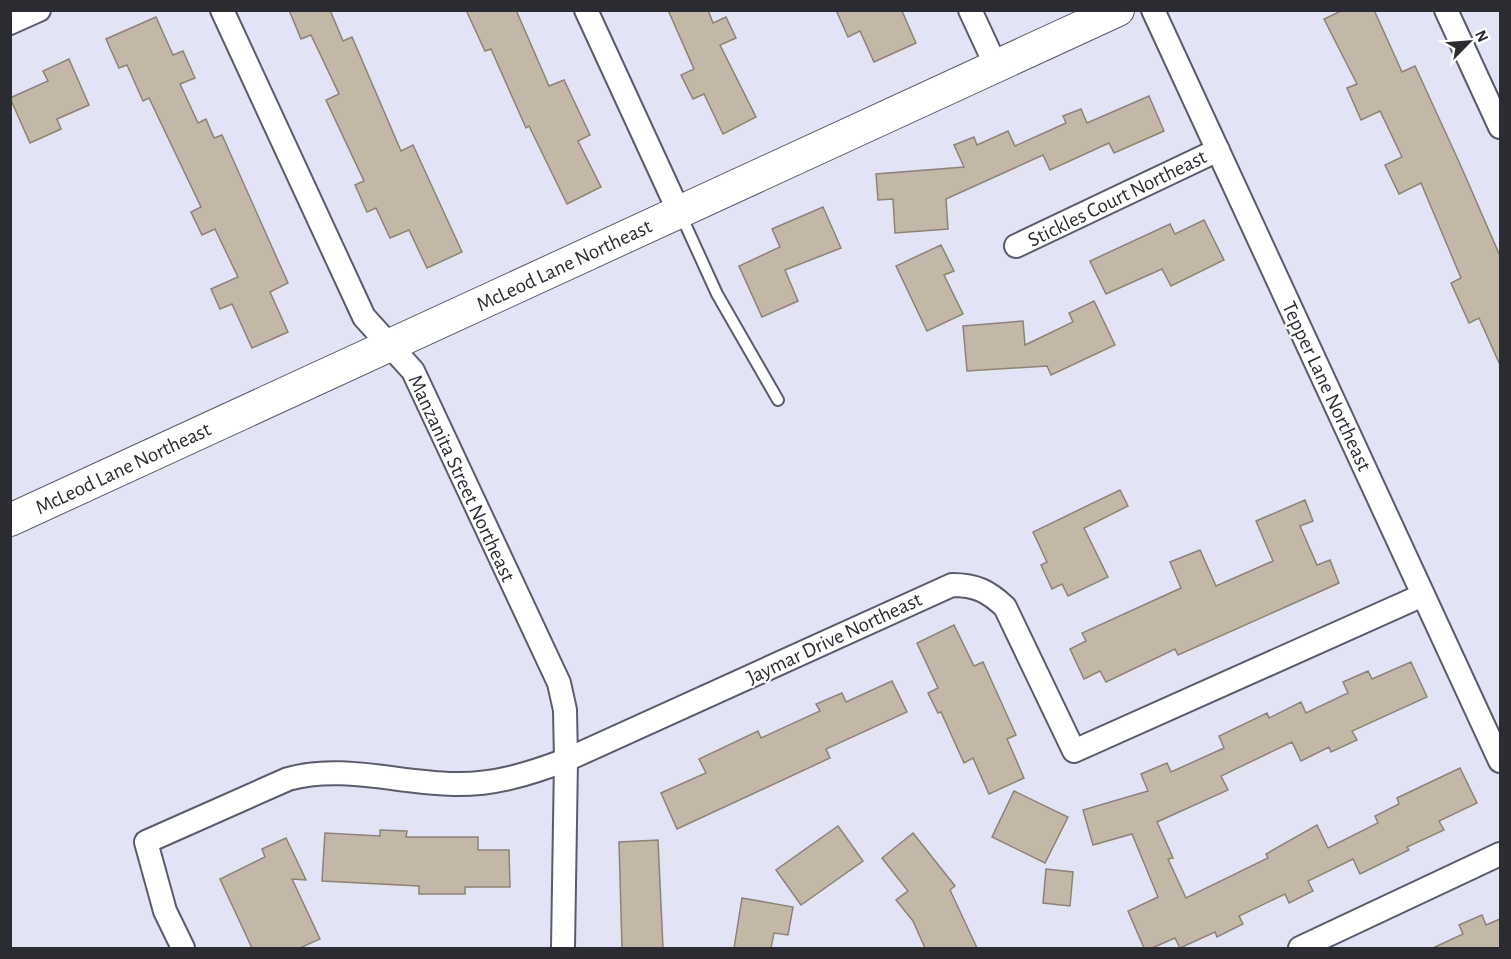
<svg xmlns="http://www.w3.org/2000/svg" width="1511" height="959" font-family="'Alegreya Sans',sans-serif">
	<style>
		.building { fill: #c3b8a8; stroke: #8d8274; stroke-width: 1.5 }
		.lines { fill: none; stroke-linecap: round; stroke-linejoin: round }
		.lane-casing { stroke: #5b5c6b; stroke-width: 14 }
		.street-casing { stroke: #5b5c6b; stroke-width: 26 }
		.secondary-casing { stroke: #5b5c6b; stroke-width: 34 }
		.lane { stroke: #fff; stroke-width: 10 }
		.street { stroke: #fff; stroke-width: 22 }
		.secondary { stroke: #fff; stroke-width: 32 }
		.labels { text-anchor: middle; stroke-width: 4.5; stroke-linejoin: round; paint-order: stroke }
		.street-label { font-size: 21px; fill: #2b2b32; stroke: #fff }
	</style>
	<rect width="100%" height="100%" fill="#e2e4f6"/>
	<g class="building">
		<path d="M 289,10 L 330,10 L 343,41 L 352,37 L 401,151 L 413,145 L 462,252 L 427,268 L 409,230 L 390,238 L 376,208 L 367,212 L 355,185 L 364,181 L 326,100 L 339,94 L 311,35 L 301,39 Z"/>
		<path d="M 466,10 L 516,10 L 549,86 L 564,80 L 590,135 L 578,141 L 601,187 L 567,204 L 529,126 L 526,128 L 491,49 L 485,51 Z"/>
		<path d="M 668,10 L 708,10 L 713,23 L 726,17 L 736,38 L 720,45 L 756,117 L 723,134 L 704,94 L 693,99 L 681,75 L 694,69 Z"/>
		<path d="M 836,10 L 904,10 L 902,11 L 916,43 L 874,62 L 860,31 L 848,37 Z"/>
		<path d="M 1343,10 L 1374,10 L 1402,72 L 1415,66 L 1460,164 L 1500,256 L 1500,365 L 1479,318 L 1469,323 L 1451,283 L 1461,278 L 1421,183 L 1399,194 L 1385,165 L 1402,157 L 1380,111 L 1361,120 L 1347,88 L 1357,84 L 1324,19 Z"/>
		<path d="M 156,17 L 173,55 L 183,51 L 195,78 L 180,84 L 198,123 L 206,119 L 214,138 L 222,135 L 288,283 L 270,292 L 288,332 L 252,348 L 232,304 L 220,309 L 211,289 L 238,277 L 215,229 L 202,235 L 191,212 L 201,207 L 149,98 L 143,101 L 127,65 L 119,68 L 106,39 Z"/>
		<path d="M 69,59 L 89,105 L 57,119 L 61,129 L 30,143 L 10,98 L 48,81 L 43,71 Z"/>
		<path d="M 1149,96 L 1164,131 L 1114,153 L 1109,143 L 1050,170 L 1043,155 L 946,199 L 948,229 L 895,233 L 893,199 L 878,200 L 876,174 L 964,167 L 954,145 L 974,137 L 977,145 L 1008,131 L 1015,146 L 1066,123 L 1063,116 L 1081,109 L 1087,123 Z"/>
		<path d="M 823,207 L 841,248 L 785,270 L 798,301 L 762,317 L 739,266 L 780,247 L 772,229 Z"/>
		<path d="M 1204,220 L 1224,260 L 1171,286 L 1162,269 L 1106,294 L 1090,261 L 1170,224 L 1175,234 Z"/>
		<path d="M 941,245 L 954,271 L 944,275 L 963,314 L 927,331 L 896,266 Z"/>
		<path d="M 1094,301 L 1115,345 L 1051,375 L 1047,366 L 967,371 L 963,326 L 1023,321 L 1025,345 L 1073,322 L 1069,313 Z"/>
		<path d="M 1120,490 L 1128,506 L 1084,528 L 1108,577 L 1068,596 L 1062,584 L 1052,589 L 1041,565 L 1047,562 L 1033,532 Z"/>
		<path d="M 1305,500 L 1313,521 L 1300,526 L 1317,565 L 1330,560 L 1339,583 L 1178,655 L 1175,649 L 1106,682 L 1100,671 L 1084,679 L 1070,649 L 1086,641 L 1082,633 L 1181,588 L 1170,562 L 1200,550 L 1216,586 L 1273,561 L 1256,521 Z"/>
		<path d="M 954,625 L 974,666 L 983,662 L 1016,735 L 1007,739 L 1024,778 L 989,794 L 973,758 L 964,763 L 941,712 L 938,713 L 928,693 L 938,688 L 917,643 Z"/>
		<path d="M 1411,662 L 1427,697 L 1352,731 L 1357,740 L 1331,752 L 1329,747 L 1301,761 L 1292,742 L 1221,776 L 1228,790 L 1157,822 L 1173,858 L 1168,859 L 1186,898 L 1268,858 L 1266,854 L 1317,825 L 1328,848 L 1378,823 L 1375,816 L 1399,804 L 1397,798 L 1460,768 L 1477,803 L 1439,821 L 1444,830 L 1407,847 L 1409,850 L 1360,874 L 1353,859 L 1308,881 L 1313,891 L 1289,903 L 1285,894 L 1239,916 L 1243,924 L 1217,937 L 1215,932 L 1180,948 L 1175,938 L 1152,948 L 1144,948 L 1128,911 L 1158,897 L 1132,834 L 1093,845 L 1083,810 L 1148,791 L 1141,774 L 1167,763 L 1171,772 L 1224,748 L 1219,736 L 1267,713 L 1269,718 L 1301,702 L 1306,713 L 1348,693 L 1343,682 L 1368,671 L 1372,679 Z"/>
		<path d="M 892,681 L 907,712 L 826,749 L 830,758 L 677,829 L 661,793 L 706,773 L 699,759 L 758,731 L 761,738 L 820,711 L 816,704 L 842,693 L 846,702 Z"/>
		<path d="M 1014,791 L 1068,817 L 1045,863 L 992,837 Z"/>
		<path d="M 838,826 L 863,861 L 801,905 L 776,870 Z"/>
		<path d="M 380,830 L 407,831 L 406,837 L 478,837 L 478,850 L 509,850 L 510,887 L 465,887 L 465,894 L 419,894 L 419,886 L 322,881 L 325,833 L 380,836 Z"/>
		<path d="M 913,833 L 955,886 L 950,890 L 977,948 L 925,948 L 913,921 L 896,900 L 908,891 L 882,858 Z"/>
		<path d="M 286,838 L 306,880 L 292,879 L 320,939 L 300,948 L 252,948 L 220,879 L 265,857 L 262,849 Z"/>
		<path d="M 658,840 L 663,948 L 622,948 L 619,842 Z"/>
		<path d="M 1046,869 L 1073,872 L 1070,906 L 1043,903 Z"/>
		<path d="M 742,898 L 793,907 L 788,935 L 774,933 L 771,948 L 734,948 Z"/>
		<path d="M 1482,915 L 1486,925 L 1500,919 L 1500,948 L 1433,948 L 1463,934 L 1459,925 Z"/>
	</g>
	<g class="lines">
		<defs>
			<path id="lane" d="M 681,215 L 717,294 L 778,400"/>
			<g id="street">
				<path d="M 222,10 L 364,317 L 413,371 L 559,683 L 565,710 L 566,760 L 563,948"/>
				<path d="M 586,10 L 679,212"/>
				<path d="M 970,10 L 996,66"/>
				<path d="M 1153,10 L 1500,761"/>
				<path d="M 1446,10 L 1500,127"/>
				<path d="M 10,23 L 39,10"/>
				<path d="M 1016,246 L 1218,150"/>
				<path d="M 183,948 L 165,911 L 146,842 L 288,779 C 342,764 398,783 454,784 C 494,785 529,774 566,760 L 952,585 C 976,585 988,591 1005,607 L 1074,751 L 1423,595"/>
				<path d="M 1300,948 L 1500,854"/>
			</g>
			<path id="secondary" d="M 10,520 L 1118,10"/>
		</defs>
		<use href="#lane" class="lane-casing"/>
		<use href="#street" class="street-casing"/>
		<use href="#secondary" class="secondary-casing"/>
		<use href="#lane" class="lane"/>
		<use href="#street" class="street"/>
		<use href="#secondary" class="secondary"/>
	</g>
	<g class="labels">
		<g class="street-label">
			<text transform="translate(1117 198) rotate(-26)" y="7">Stickles Court Northeast</text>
			<text transform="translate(564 265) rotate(-25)" y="7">McLeod Lane Northeast</text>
			<text transform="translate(1327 386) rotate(65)" y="7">Tepper Lane Northeast</text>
			<text transform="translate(123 468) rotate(-25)" y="7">McLeod Lane Northeast</text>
			<text transform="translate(462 478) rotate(65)" y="7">Manzanita Street Northeast</text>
			<text transform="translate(834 638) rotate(-25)" y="7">Jaymar Drive Northeast</text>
		</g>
	</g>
	<rect width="1511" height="959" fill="none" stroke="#2b2b32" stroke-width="24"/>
	<g transform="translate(1469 42) rotate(65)" stroke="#ffffff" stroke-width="4.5" paint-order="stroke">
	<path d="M0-4.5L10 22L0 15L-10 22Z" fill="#2b2b32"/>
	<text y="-9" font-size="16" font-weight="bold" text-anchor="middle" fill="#2b2b32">N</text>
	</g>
</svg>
